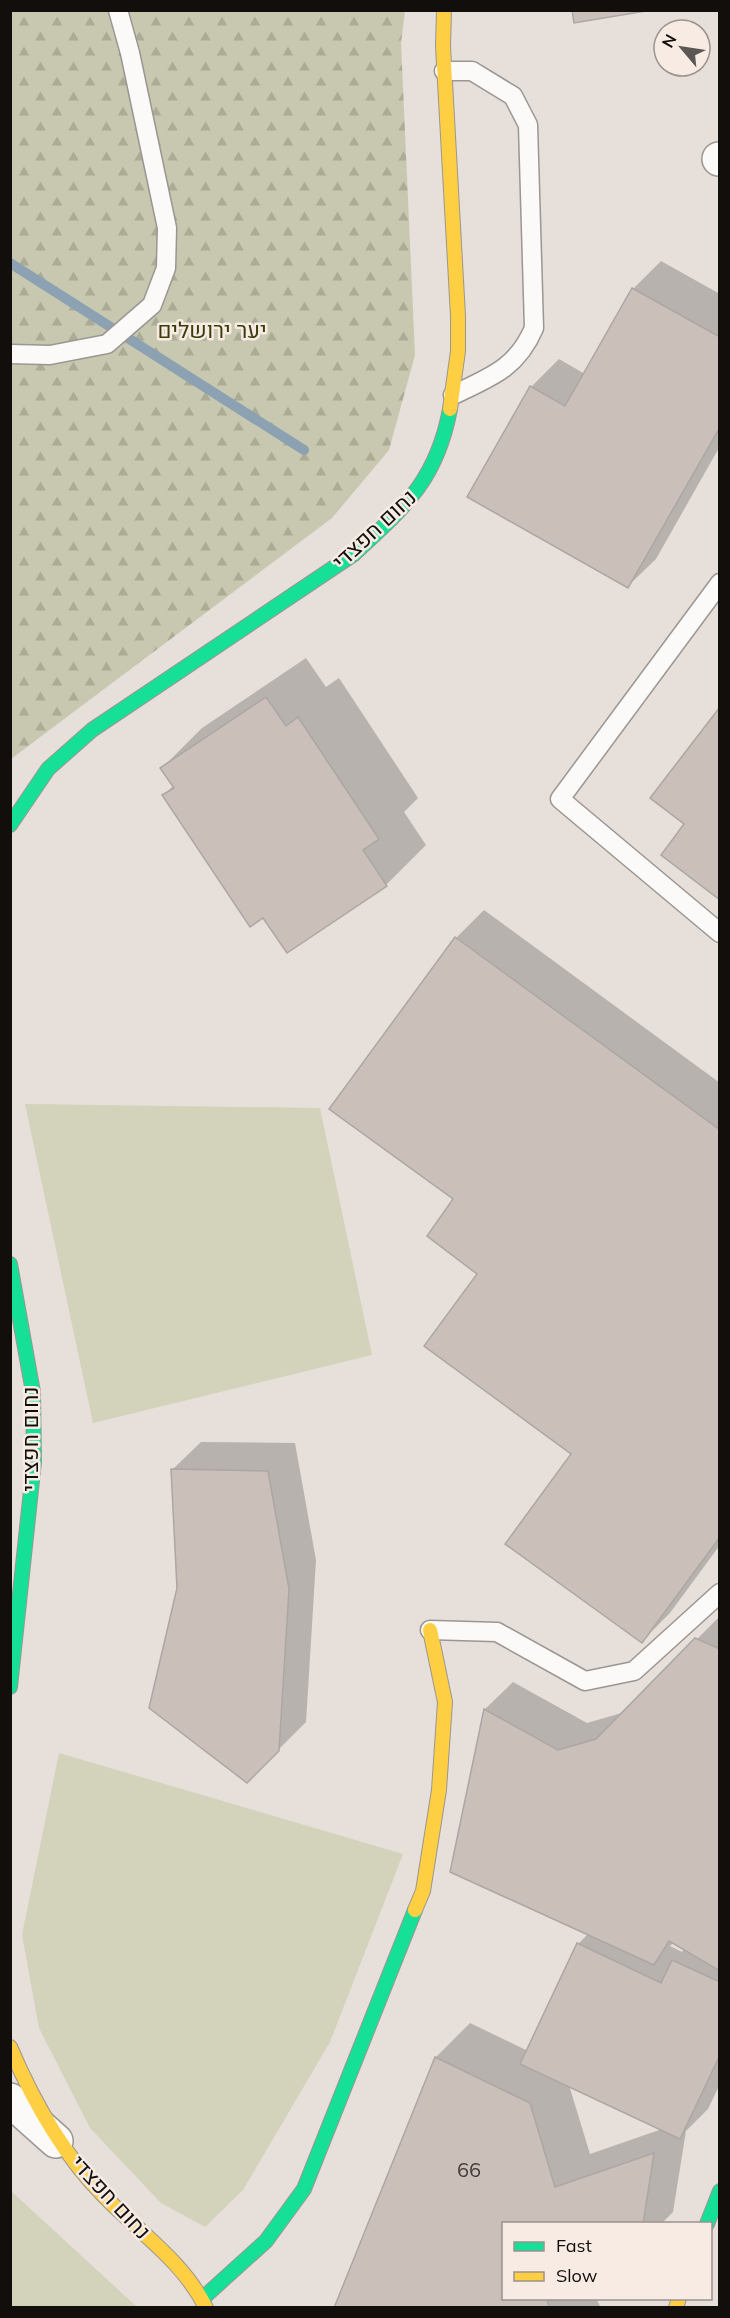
<svg xmlns="http://www.w3.org/2000/svg" width="730" height="2318" font-family="Mulish,Heebo,sans-serif">
	<style>
		.green { fill: #d3d2ba }
		.forest { fill: url(#forest-firs) }
		.shadow { fill: #0003; fill-rule: evenodd }
		.lines { fill: none; stroke-linecap: round; stroke-linejoin: round }
		.stream { stroke: #8ca2b3; stroke-width: 10 }
		.building { fill: #cabfb9; stroke: #aca6a4; stroke-width: 1.5 }
		.lane-casing { stroke: #9b9692; stroke-width: 21 }
		.street-casing { stroke: #9b9692; stroke-width: 36 }
		.fast-casing { stroke: #9b9692; stroke-width: 16 }
		.slow-casing { stroke: #9b9692; stroke-width: 16 }
		.lane { stroke: #fbfaf9; stroke-width: 18 }
		.street { stroke: #fbfaf9; stroke-width: 33 }
		.fast { stroke: #16e098; stroke-width: 14 }
		.slow { stroke: #ffcf43; stroke-width: 14 }
		.labels { text-anchor: middle; stroke-width: 5; stroke-linejoin: round; paint-order: stroke }
		.number-label { font-size: 20px; fill: #403a37 }
		.park-label { font-size: 22px; fill: #393d0b; stroke: #f7ebe4 }
		.street-label { font-size: 22px; fill: #120e0c; stroke: #f7ebe4 }
	</style>
	<defs>
		<pattern id="forest-firs" width="22" height="20" patternUnits="userSpaceOnUse" patternTransform="scale(1.5)"><rect width="22" height="20" fill="#c8c8b0"/><path d="M5 1l3.5 6h-7zM16 11l3.5 6h-7z" fill="#abab96"/></pattern>
	</defs>
	<rect width="100%" height="100%" fill="#e6dfda"/>
	<g class="green">
		<path d="M 25,1104 L 320,1108 L 372,1355 L 93,1423 Z"/>
		<path d="M 59,1753 L 403,1854 L 330,2042 L 243,2190 L 205,2227 L 161,2203 L 90,2128 L 39,2028 L 22,1935 Z"/>
		<path d="M 11,2191 L 137,2307 L 11,2307 Z"/>
	</g>
	<path class="forest" d="M 11,11 L 405,11 L 401,43 L 415,355 L 389,450 L 332,518 L 11,759 Z"/>
	<g class="shadow">
		<path d="M 661,261 L 720,294 L 720,446 L 656,559 L 628,586 L 469,497 L 531,387 L 559,359 L 585,374 L 633,289 Z"/>
		<path d="M 306,658 L 326,687 L 339,678 L 418,798 L 404,812 L 426,845 L 386,885 L 164,795 L 174,785 L 162,768 L 202,728 Z"/>
		<path d="M 484,910 L 720,1083 L 720,1545 L 670,1613 L 642,1641 L 573,1453 L 479,1273 L 456,1199 L 456,938 Z"/>
		<path d="M 201,1442 L 295,1443 L 316,1560 L 306,1722 L 247,1781 L 179,1588 L 173,1469 Z"/>
		<path d="M 720,1616 L 720,2084 L 708,2109 L 686,2131 L 673,2212 L 661,2224 L 504,2224 L 504,2298 L 596,2298 L 601,2308 L 335,2308 L 436,2057 L 470,2023 L 528,2051 L 578,1944 L 589,1933 L 452,1871 L 485,1709 L 513,1682 L 587,1723 L 625,1712 ZM 674,1942 L 685,1948 L 682,1952 L 670,1946 ZM 569,2085 L 662,2129 L 590,2154 Z"/>
	</g>
	<g class="lines">
		<path class="stream" d="M 10,263 L 304,450"/>
	</g>
	<g class="building">
		<path d="M 572,10 L 652,10 L 574,23 Z"/>
		<path d="M 632,288 L 720,337 L 720,427 L 628,588 L 467,497 L 530,386 L 565,406 Z"/>
		<path d="M 266,697 L 286,726 L 298,717 L 379,839 L 363,850 L 387,886 L 287,953 L 263,918 L 250,927 L 162,795 L 174,788 L 160,768 Z"/>
		<path d="M 720,707 L 720,900 L 661,855 L 684,824 L 650,798 Z"/>
		<path d="M 455,937 L 720,1130 L 720,1537 L 642,1643 L 505,1544 L 571,1454 L 424,1346 L 477,1274 L 427,1236 L 453,1199 L 329,1109 Z"/>
		<path d="M 171,1469 L 268,1471 L 289,1589 L 279,1751 L 247,1783 L 149,1708 L 177,1588 Z"/>
		<path d="M 695,1638 L 720,1649 L 720,1971 L 669,1941 L 654,1965 L 450,1872 L 484,1709 L 558,1750 L 596,1739 Z"/>
		<path d="M 577,1943 L 661,1983 L 672,1960 L 720,1982 L 720,2055 L 680,2139 L 520,2064 Z"/>
		<path d="M 435,2057 L 530,2103 L 555,2187 L 654,2153 L 643,2224 L 504,2224 L 504,2298 L 546,2298 L 550,2308 L 334,2308 Z"/>
	</g>
	<g class="lines">
		<defs>
			<g id="lane">
				<path d="M 444,71 L 472,71 L 513,96 L 528,125 L 534,328 C 517,368 491,377 453,395"/>
				<path d="M 10,354 L 50,355 L 107,344 L 152,305 L 166,268 L 167,228 L 130,53 L 118,10"/>
				<path d="M 720,583 L 560,799 L 720,933"/>
				<path d="M 430,1630 L 497,1632 L 585,1681 L 634,1671 L 720,1593"/>
			</g>
			<g id="street">
				<path d="M 719,159 L 720,159"/>
				<path d="M 10,2100 L 56,2141"/>
			</g>
			<g id="fast">
				<path d="M 10,825 L 48,769 L 92,730 L 354,554 C 404,508 437,480 450,409"/>
				<path d="M 10,1264 L 33,1392 L 34,1462 L 10,1687"/>
				<path d="M 707,2224 L 720,2191"/>
				<path d="M 203,2298 L 266,2241 L 304,2189 L 415,1910"/>
			</g>
			<g id="slow">
				<path d="M 444,10 L 443,46 L 458,316 L 458,351 L 450,409"/>
				<path d="M 415,1910 L 423,1891 L 439,1790 L 445,1702 L 430,1630"/>
				<path d="M 10,2047 C 33,2101 63,2155 105,2197 C 140,2233 184,2262 206,2308"/>
				<path d="M 676,2308 L 679,2298"/>
			</g>
		</defs>
		<use href="#lane" class="lane-casing"/>
		<use href="#street" class="street-casing"/>
		<use href="#fast" class="fast-casing"/>
		<use href="#slow" class="slow-casing"/>
		<use href="#lane" class="lane"/>
		<use href="#street" class="street"/>
		<use href="#fast" class="fast"/>
		<use href="#slow" class="slow"/>
	</g>
	<g class="labels">
		<g class="number-label">
			<text x="469" y="2177">66</text>
		</g>
		<g class="park-label">
			<text x="212" y="338">יער ירושלים</text>
		</g>
		<g class="street-label">
			<text transform="translate(374 529) rotate(-43)" y="8">נחום חפצדי</text>
			<text transform="translate(30 1439) rotate(-90)" y="8">נחום חפצדי</text>
			<text transform="translate(111 2197) rotate(47)" y="8">נחום חפצדי</text>
		</g>
	</g>
	<rect width="730" height="2318" fill="none" stroke="#120e0c" stroke-width="24"/>
	<rect x="502" y="2222" width="210" height="78" fill="#f7ebe4" stroke="#9b938e" stroke-width="1.5"/>
	<rect x="514" y="2242" width="30" height="9" fill="#16e098" stroke="#9b938e" stroke-width="1.5"/>
	<text x="556" y="2252" font-size="18" fill="#120e0c">Fast</text>
	<rect x="514" y="2272" width="30" height="9" fill="#ffcf43" stroke="#9b938e" stroke-width="1.5"/>
	<text x="556" y="2282" font-size="18" fill="#120e0c">Slow</text>
	<g transform="translate(682 48) rotate(299)"><circle r="28" fill="#f7ebe4" stroke="#9b938e" stroke-width="1.5"/>
	<path d="M0-4.5L10 22L0 15L-10 22Z" fill="#5c5754"/>
	<text y="-9" font-size="16" font-weight="bold" text-anchor="middle" fill="#120e0c">N</text>
	</g>
</svg>
